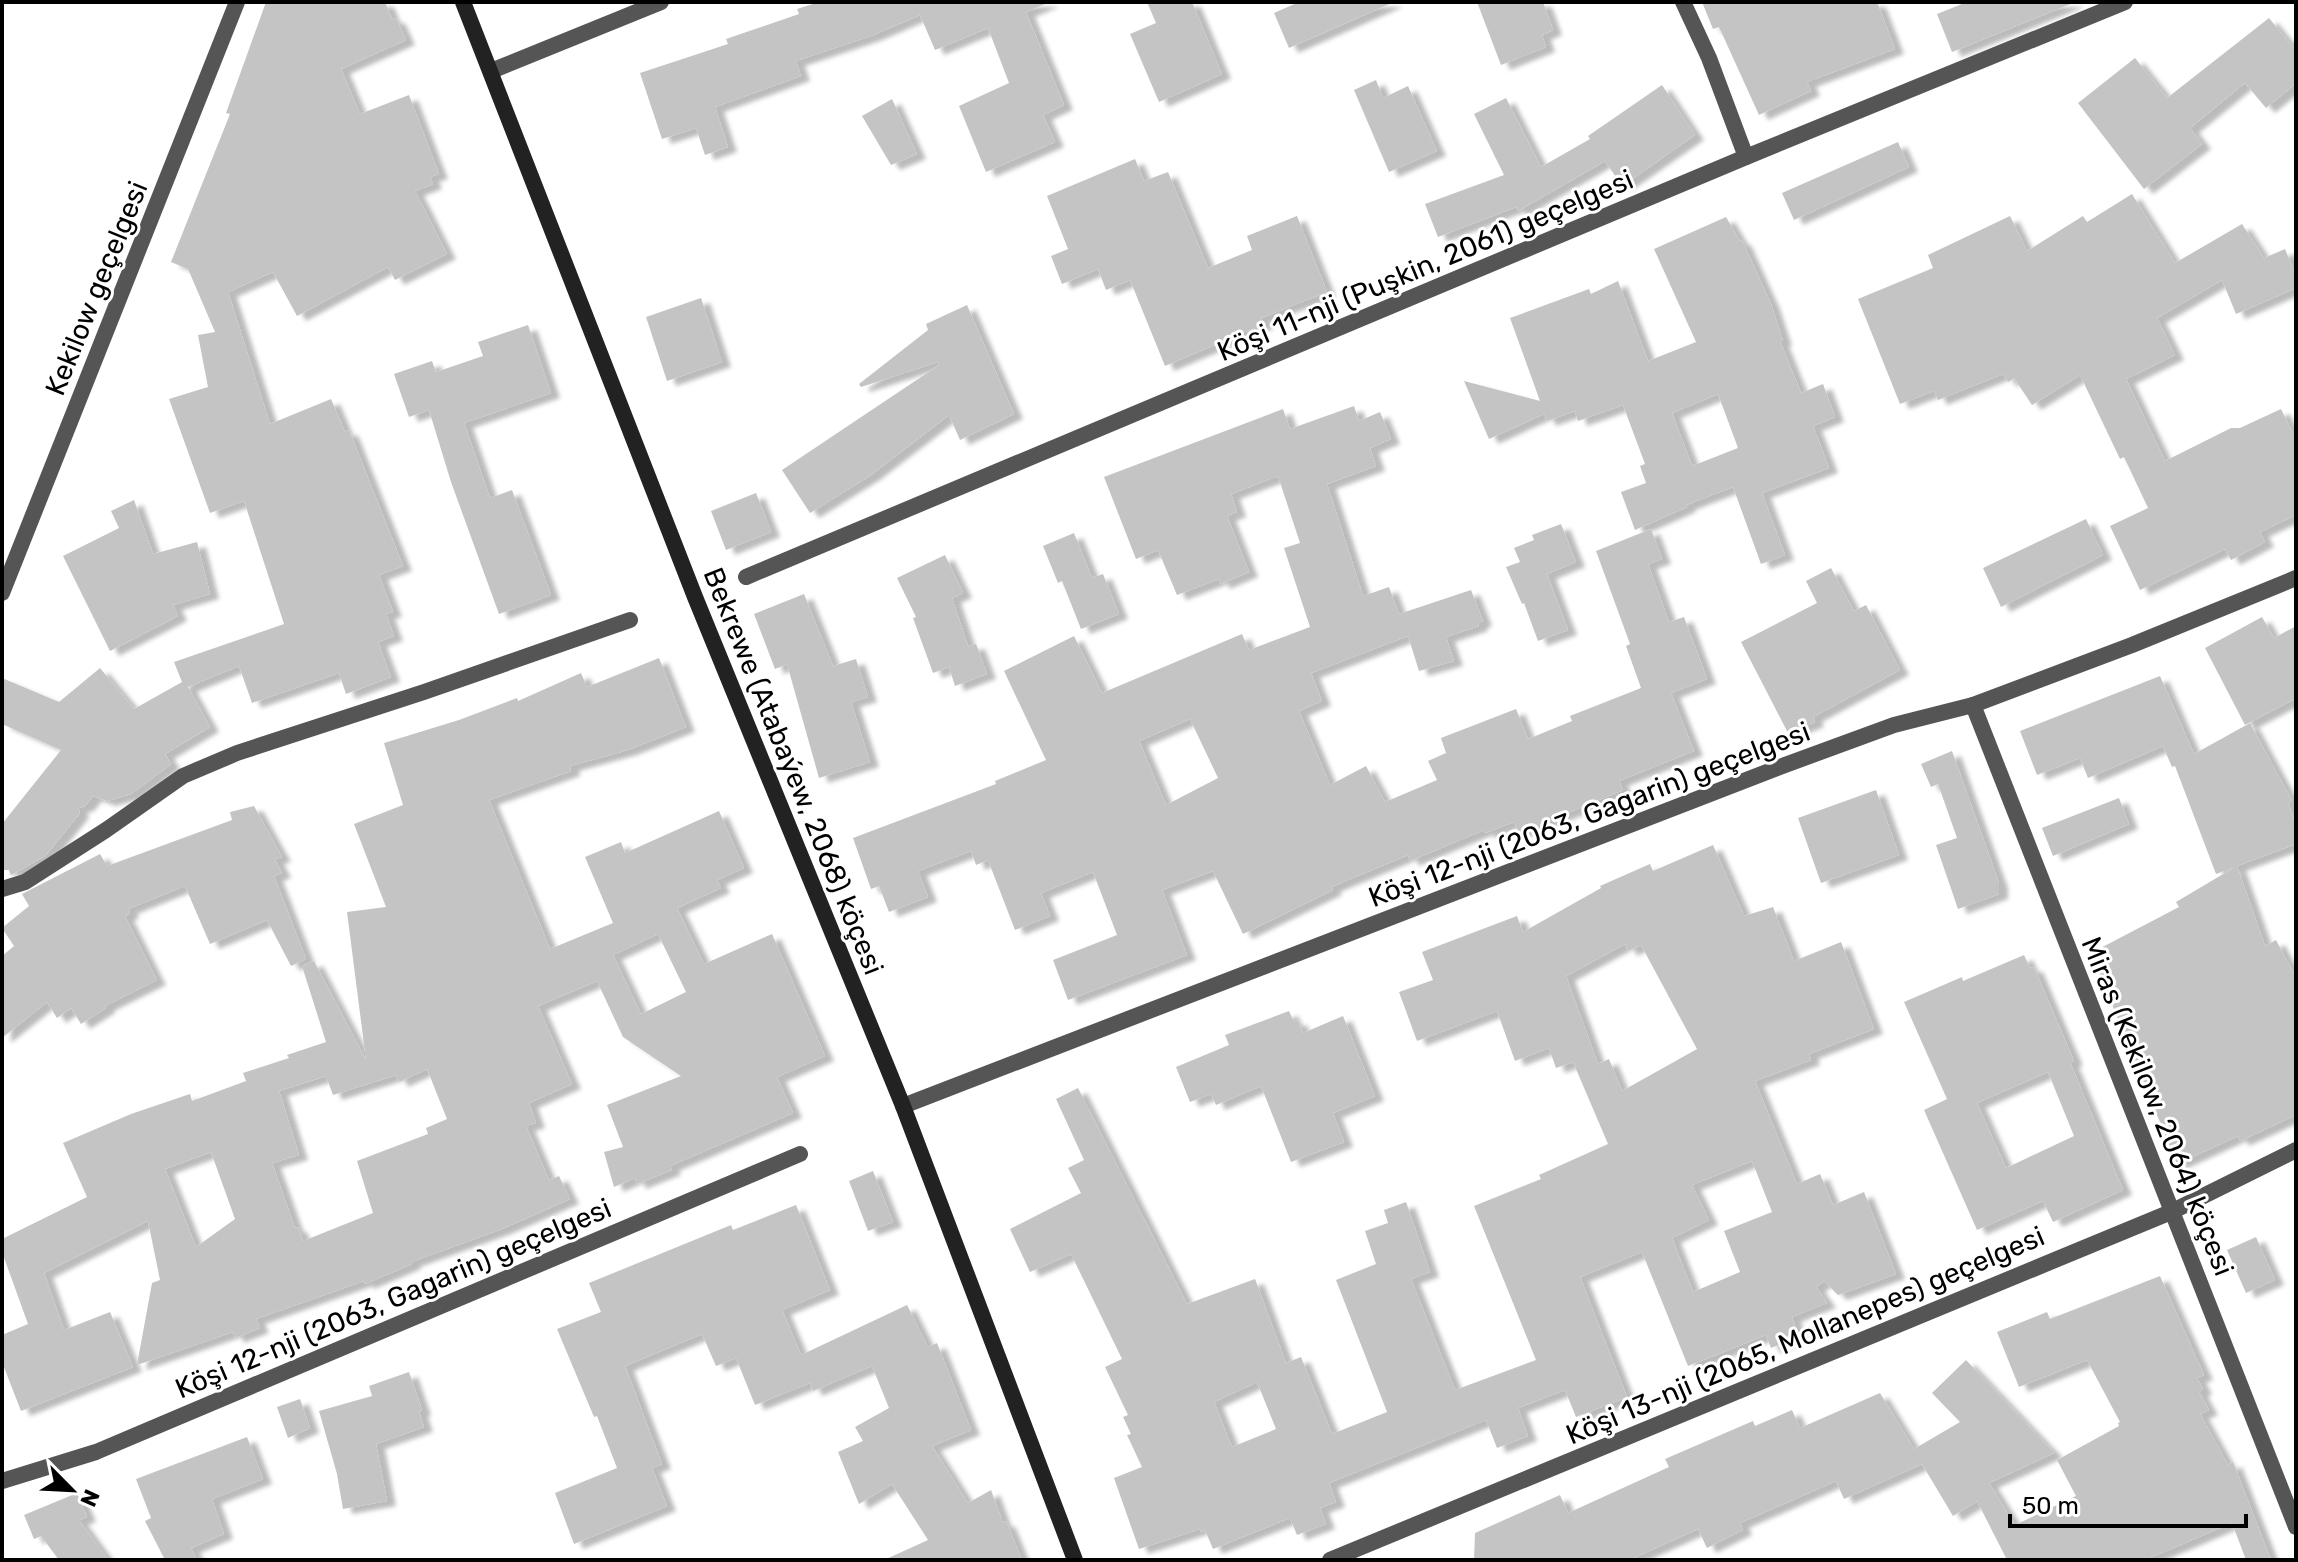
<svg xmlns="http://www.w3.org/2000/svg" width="2298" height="1562" font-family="Rubik,sans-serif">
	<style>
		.building { fill: #c4c4c4; fill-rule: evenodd; filter: url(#shadow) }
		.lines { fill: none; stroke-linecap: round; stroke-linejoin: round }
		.minor { stroke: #555; stroke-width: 16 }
		.secondary { stroke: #222; stroke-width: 16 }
		.labels { text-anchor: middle; stroke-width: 6; stroke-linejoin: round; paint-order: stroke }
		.street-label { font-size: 28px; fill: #000; stroke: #fff }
	</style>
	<defs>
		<filter id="shadow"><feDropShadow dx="9" dy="5" stdDeviation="2" flood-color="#0004"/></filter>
	</defs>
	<rect width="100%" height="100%" fill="#fff"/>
	<g class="building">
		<path d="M 266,2 L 385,2 L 392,19 L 396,18 L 406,40 L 341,69 L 360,114 L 409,95 L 439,174 L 430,177 L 433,184 L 415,191 L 447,254 L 395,280 L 388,267 L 297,316 L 273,272 L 228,292 L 270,424 L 331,399 L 345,432 L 349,430 L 403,566 L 379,575 L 393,612 L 386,614 L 394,636 L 378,642 L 391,677 L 346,694 L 339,673 L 252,703 L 239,666 L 188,687 L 210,727 L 165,754 L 171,764 L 131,794 L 107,801 L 93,796 L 85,806 L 78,808 L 80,813 L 45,856 L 11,875 L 9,870 L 2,870 L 2,824 L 61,750 L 2,724 L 2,678 L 59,702 L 100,668 L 134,709 L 182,682 L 174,662 L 284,624 L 244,501 L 210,513 L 169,399 L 208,387 L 198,335 L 215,332 L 188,269 L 171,262 L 230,114 L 226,113 Z"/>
		<path d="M 819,2 L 1050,2 L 1026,12 L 1064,105 L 1043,115 L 1055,142 L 986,172 L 959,106 L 1009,83 L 988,28 L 935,50 L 920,15 L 871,36 L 796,61 L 801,76 L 715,107 L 728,147 L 705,155 L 696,128 L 662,139 L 640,73 L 728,44 L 726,39 L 799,14 L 797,9 Z"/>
		<path d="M 1147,2 L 1192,2 L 1222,74 L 1159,102 L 1130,34 L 1156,23 Z"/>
		<path d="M 1299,2 L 1394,2 L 1289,48 L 1274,13 Z"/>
		<path d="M 1477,2 L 1543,2 L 1553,30 L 1542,35 L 1546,47 L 1501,65 Z"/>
		<path d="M 1702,2 L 1877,2 L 1895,49 L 1807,82 L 1811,91 L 1759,115 L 1719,27 L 1713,29 Z"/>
		<path d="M 1967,2 L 2073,2 L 2073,3 L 1952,52 L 1937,14 Z"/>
		<path d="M 2269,18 L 2296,51 L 2296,83 L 2266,108 L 2245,83 L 2190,128 L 2202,144 L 2144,189 L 2078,103 L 2135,58 L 2167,98 Z"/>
		<path d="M 1376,80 L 1383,98 L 1408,86 L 1437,151 L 1389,172 L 1354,90 Z"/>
		<path d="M 1662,85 L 1695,135 L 1622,186 L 1605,161 L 1518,211 L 1516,207 L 1438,237 L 1425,204 L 1504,175 L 1474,114 L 1506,98 L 1541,167 L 1590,139 L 1588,136 Z"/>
		<path d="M 892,99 L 917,154 L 891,165 L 862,116 Z"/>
		<path d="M 1898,142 L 1909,167 L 1794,220 L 1782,193 Z"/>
		<path d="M 1135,159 L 1144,181 L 1168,172 L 1208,268 L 1252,250 L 1247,236 L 1297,216 L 1327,292 L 1261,318 L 1264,324 L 1165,366 L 1130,280 L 1106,290 L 1098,269 L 1062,284 L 1051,256 L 1068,249 L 1047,196 Z"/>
		<path d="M 2132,194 L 2175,263 L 2242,224 L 2264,258 L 2285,249 L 2296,276 L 2296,288 L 2236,314 L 2222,280 L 2157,318 L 2175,355 L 2126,379 L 2165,461 L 2231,428 L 2240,428 L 2281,409 L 2296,440 L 2296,515 L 2260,532 L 2265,542 L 2231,560 L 2225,549 L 2140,590 L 2110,526 L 2148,508 L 2124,457 L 2120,459 L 2080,375 L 2032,405 L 2014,378 L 2008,382 L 2003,374 L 1938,400 L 1934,391 L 1900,404 L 1858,299 L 1933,268 L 1928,255 L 2010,216 L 2027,251 L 2083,216 L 2087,222 Z"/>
		<path d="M 1726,217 L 1740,241 L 1742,240 L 1771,304 L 1783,341 L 1780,341 L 1801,393 L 1823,384 L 1835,417 L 1813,426 L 1829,468 L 1762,493 L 1785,555 L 1761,564 L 1733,487 L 1686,505 L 1687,507 L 1635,530 L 1621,492 L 1646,483 L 1640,466 L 1645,464 L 1623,405 L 1578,421 L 1575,411 L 1547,421 L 1544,414 L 1489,439 L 1464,381 L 1540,401 L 1510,318 L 1589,289 L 1591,294 L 1618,281 L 1648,361 L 1696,342 L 1654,249 ZM 1718,394 L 1738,448 L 1692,466 L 1672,413 Z"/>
		<path d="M 701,298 L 722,362 L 667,381 L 646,317 Z"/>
		<path d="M 967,305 L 1014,414 L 960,440 L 949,415 L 871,475 L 810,513 L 782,470 L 939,365 L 938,362 L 861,387 L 859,384 L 928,330 L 926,324 Z"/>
		<path d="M 528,325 L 551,393 L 464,423 L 490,498 L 512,490 L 551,595 L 499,614 L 451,482 L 429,410 L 409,417 L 394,374 L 432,361 L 436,372 L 483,356 L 478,342 Z"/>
		<path d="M 1354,406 L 1359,421 L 1380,412 L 1391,439 L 1370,448 L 1376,466 L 1327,484 L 1363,596 L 1389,587 L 1399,614 L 1471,590 L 1483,621 L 1478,623 L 1479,626 L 1446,637 L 1454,661 L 1419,671 L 1408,636 L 1311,673 L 1322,701 L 1299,711 L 1330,785 L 1366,766 L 1385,802 L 1437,780 L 1428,761 L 1446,753 L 1441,738 L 1516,709 L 1528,739 L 1572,721 L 1570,716 L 1641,688 L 1626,646 L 1630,644 L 1596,551 L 1651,529 L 1662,559 L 1648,564 L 1669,622 L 1684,617 L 1707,679 L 1671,693 L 1694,751 L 1619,781 L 1623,790 L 1519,833 L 1514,822 L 1485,833 L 1484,830 L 1410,861 L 1408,855 L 1331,887 L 1333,890 L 1243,934 L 1213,871 L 1162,890 L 1187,955 L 1068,1000 L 1053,960 L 1117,935 L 1093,872 L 1041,893 L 1050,916 L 1015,930 L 988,860 L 976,865 L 971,851 L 918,871 L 928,897 L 889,912 L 879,886 L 871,889 L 853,838 L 996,784 L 995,781 L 1046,760 L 1004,671 L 1074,636 L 1102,693 L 1242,634 L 1249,650 L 1310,627 L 1284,548 L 1300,543 L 1278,476 L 1231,494 L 1237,512 L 1227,516 L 1249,572 L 1221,584 L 1219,579 L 1177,595 L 1158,550 L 1136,559 L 1104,477 L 1283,409 L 1290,429 ZM 1190,719 L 1218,778 L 1166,805 L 1139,741 Z"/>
		<path d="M 756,493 L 771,532 L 726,550 L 711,511 Z"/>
		<path d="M 134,500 L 153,554 L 197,542 L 210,594 L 173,605 L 178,616 L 110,651 L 63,556 L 119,528 L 111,511 Z"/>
		<path d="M 2086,519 L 2103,555 L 2001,607 L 1983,568 Z"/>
		<path d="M 1561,524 L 1576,562 L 1547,574 L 1568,630 L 1538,641 L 1524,603 L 1522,604 L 1506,567 L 1520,562 L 1514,548 L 1534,540 L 1532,535 Z"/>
		<path d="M 1074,533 L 1092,578 L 1103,574 L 1119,614 L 1081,629 L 1062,581 L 1058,583 L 1043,546 Z"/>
		<path d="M 945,555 L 963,593 L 952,598 L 968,646 L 976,644 L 987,674 L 955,686 L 949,667 L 933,673 L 913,618 L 916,617 L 897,578 Z"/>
		<path d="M 1831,568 L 1854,611 L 1866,605 L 1900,670 L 1813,717 L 1815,722 L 1788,733 L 1741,642 L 1817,603 L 1806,581 Z"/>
		<path d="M 804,594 L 833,666 L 856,659 L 868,697 L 851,702 L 870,762 L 819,778 L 787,664 L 775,669 L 754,614 Z"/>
		<path d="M 2262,617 L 2274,638 L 2296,626 L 2296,698 L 2245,725 L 2205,648 Z"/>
		<path d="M 659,658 L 686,727 L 628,750 L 570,766 L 571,771 L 489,800 L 550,949 L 613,923 L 585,857 L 621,842 L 625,853 L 719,811 L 744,868 L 717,880 L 721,888 L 677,908 L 704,964 L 772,934 L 825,1056 L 777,1077 L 793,1113 L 670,1166 L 672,1170 L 637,1184 L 635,1178 L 614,1187 L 604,1152 L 623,1147 L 607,1105 L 681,1076 L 623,1037 L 597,981 L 538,1006 L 572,1084 L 529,1103 L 536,1123 L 526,1126 L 549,1180 L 559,1176 L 570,1199 L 502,1229 L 411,1262 L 412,1264 L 365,1284 L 364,1281 L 256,1319 L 260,1328 L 235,1338 L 233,1332 L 137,1365 L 152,1283 L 160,1280 L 148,1221 L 44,1273 L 64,1330 L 110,1312 L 133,1367 L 21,1411 L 2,1362 L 2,1335 L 28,1324 L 2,1252 L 2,1239 L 87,1197 L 63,1143 L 131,1114 L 190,1094 L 192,1101 L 246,1081 L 243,1073 L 289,1058 L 287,1055 L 326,1042 L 302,966 L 314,961 L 366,1060 L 347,912 L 386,907 L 354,824 L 403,805 L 384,743 L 459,720 L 517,698 L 518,701 L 581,673 L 587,687 ZM 658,934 L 686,992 L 641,1014 L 613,955 ZM 427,1069 L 447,1119 L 426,1128 L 428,1134 L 357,1161 L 373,1213 L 303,1241 L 298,1227 L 295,1228 L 272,1163 L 299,1155 L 279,1091 L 326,1076 L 333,1095 L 396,1075 L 399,1082 ZM 211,1152 L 235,1219 L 196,1247 L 165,1169 Z"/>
		<path d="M 2160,676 L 2194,754 L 2250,723 L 2292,801 L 2288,803 L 2296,824 L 2296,844 L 2237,866 L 2265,946 L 2276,940 L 2296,978 L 2296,1115 L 2240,1141 L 2238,1136 L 2177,1164 L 2091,953 L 2179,907 L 2176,902 L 2235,867 L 2216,874 L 2175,766 L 2172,767 L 2163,746 L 2088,778 L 2080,758 L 2037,775 L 2020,731 Z"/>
		<path d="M 1952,751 L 1999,883 L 1999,894 L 1958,909 L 1936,845 L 1957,838 L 1938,784 L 1931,787 L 1921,764 Z"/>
		<path d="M 1876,790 L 1899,855 L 1821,883 L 1798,818 Z"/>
		<path d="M 2119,798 L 2129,824 L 2053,856 L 2042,828 Z"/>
		<path d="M 254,806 L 282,857 L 275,859 L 282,873 L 274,876 L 306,959 L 291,966 L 267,920 L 210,944 L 185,886 L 128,909 L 130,913 L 125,916 L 157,980 L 105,1006 L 106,1008 L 81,1024 L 71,1008 L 57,1018 L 47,1002 L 2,1038 L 2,956 L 14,946 L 2,928 L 29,906 L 22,894 L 100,854 L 107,866 L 232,820 L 230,812 Z"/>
		<path d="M 1713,845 L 1744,916 L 1773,907 L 1794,961 L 1841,942 L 1874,1029 L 1809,1054 L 1811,1060 L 1755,1081 L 1797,1184 L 1820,1174 L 1833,1205 L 1864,1192 L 1896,1274 L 1838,1295 L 1824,1281 L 1816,1287 L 1827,1303 L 1792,1317 L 1799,1337 L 1771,1348 L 1766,1335 L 1688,1366 L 1642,1252 L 1580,1277 L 1627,1397 L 1576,1417 L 1565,1390 L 1518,1408 L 1528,1436 L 1497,1448 L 1486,1420 L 1329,1483 L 1336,1502 L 1320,1508 L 1326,1524 L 1297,1535 L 1290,1518 L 1213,1549 L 1205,1530 L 1201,1532 L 1200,1529 L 1139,1549 L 1114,1478 L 1142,1467 L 1127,1435 L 1131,1434 L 1123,1417 L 1128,1415 L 1105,1367 L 1122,1359 L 1071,1254 L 1030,1272 L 1010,1229 L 1081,1193 L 1068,1168 L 1084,1160 L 1056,1099 L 1078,1088 L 1187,1304 L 1255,1279 L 1286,1363 L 1301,1357 L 1332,1434 L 1387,1412 L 1336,1280 L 1376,1264 L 1365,1231 L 1388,1223 L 1384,1210 L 1406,1202 L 1430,1272 L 1411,1279 L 1455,1390 L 1536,1360 L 1474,1206 L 1541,1179 L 1539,1175 L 1608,1144 L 1573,1062 L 1556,1068 L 1549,1048 L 1515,1061 L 1497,1011 L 1417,1041 L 1399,992 L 1433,980 L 1422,952 L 1517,916 L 1523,932 L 1601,888 L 1600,886 L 1650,864 L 1653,871 ZM 1625,944 L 1628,951 L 1641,945 L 1697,1049 L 1622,1091 L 1609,1059 L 1598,1064 L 1566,976 ZM 1752,1161 L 1772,1212 L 1724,1231 L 1740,1272 L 1693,1292 L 1672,1238 L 1709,1220 L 1692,1185 ZM 1257,1382 L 1276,1429 L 1232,1447 L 1214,1402 Z"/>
		<path d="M 2024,955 L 2030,968 L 2034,967 L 2074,1061 L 2070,1062 L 2123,1190 L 2053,1222 L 2043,1201 L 1977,1230 L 1924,1110 L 1947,1099 L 1904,1002 L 1962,977 L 1963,981 ZM 2048,1072 L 2074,1136 L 2006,1168 L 1977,1103 Z"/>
		<path d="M 1289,1011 L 1294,1022 L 1298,1020 L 1303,1033 L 1343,1016 L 1375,1096 L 1333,1113 L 1344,1142 L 1291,1162 L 1261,1086 L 1216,1105 L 1211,1094 L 1190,1102 L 1176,1067 L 1229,1045 L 1225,1035 Z"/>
		<path d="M 873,1171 L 893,1222 L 868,1231 L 849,1181 Z"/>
		<path d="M 796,1205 L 830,1290 L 782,1310 L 801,1355 L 907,1305 L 928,1347 L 937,1343 L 971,1430 L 932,1446 L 968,1503 L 991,1490 L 1003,1523 L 1006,1521 L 1022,1560 L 884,1560 L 928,1540 L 892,1484 L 859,1504 L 838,1452 L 863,1441 L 855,1427 L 889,1408 L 872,1366 L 813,1391 L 810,1383 L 755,1405 L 736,1358 L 716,1366 L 702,1334 L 625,1366 L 662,1464 L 652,1468 L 667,1506 L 574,1544 L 555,1493 L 617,1468 L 597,1416 L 594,1417 L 557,1329 L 601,1312 L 589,1283 L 731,1225 L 733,1230 Z"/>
		<path d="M 2256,1237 L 2275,1280 L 2246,1293 L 2227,1250 Z"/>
		<path d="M 2160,1276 L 2204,1375 L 2197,1378 L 2203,1389 L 2199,1392 L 2209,1410 L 2200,1414 L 2228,1465 L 2233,1462 L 2271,1560 L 2246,1560 L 2232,1523 L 2145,1560 L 2007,1560 L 1977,1501 L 1953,1516 L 1922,1464 L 1844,1499 L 1836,1481 L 1740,1523 L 1743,1530 L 1707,1548 L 1698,1529 L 1629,1560 L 1474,1560 L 1475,1533 L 1560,1495 L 1568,1513 L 1669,1467 L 1665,1459 L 1753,1421 L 1755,1426 L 1792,1410 L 1800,1428 L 1880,1393 L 1914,1449 L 1960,1422 L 1932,1393 L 1966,1360 L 2054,1453 L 1989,1483 L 2015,1525 L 2076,1496 L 2057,1460 L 2119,1426 L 2118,1423 L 2120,1422 L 2087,1360 L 2019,1387 L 1997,1332 L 2047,1312 L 2050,1319 Z"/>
		<path d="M 409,1372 L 422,1410 L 419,1412 L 424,1427 L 376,1444 L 387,1501 L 343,1509 L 337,1474 L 319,1411 L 372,1396 L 369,1386 Z"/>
		<path d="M 300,1399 L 310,1428 L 288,1438 L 277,1407 Z"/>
		<path d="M 247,1437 L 263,1479 L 212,1499 L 224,1534 L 191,1548 L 197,1560 L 165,1560 L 145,1521 L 151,1518 L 136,1479 Z"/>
		<path d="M 77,1493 L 87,1517 L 79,1520 L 108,1560 L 59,1560 L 41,1536 L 34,1539 L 24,1515 Z"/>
	</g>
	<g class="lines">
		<g class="minor">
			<path d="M 1683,2 L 1709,58 L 1746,157"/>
			<path d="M 491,71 L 661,2"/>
			<path d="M 746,577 L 1746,157 L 2125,2"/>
			<path d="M 2,593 L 237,2"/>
			<path d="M 1973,705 L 2296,1527"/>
			<path d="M 2,889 L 25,882 L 106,830 L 183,776 L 237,753 L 424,692 L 630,620"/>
			<path d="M 903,1106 L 1785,765 L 1894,725 L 1973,705 L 2132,645 L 2296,578"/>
			<path d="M 2,1481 L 96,1452 L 800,1154"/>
			<path d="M 1330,1560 L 2171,1212 L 2296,1150"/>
		</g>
		<path class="secondary" d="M 463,2 L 695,597 L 903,1106 L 1075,1560"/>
	</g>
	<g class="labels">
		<g class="street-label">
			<text transform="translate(1425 265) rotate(-23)" y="10">Köşi 11-nji (Puşkin, 2061) geçelgesi</text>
			<text transform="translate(96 288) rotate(-68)" y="10">Kekilow geçelgesi</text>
			<text transform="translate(794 771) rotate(68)" y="10">Bekrewe (Atabaýew, 2068) köçesi</text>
			<text transform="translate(1589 814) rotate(-21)" y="10">Köşi 12-nji (2063, Gagarin) geçelgesi</text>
			<text transform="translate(2158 1106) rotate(68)" y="10">Miras (Kekilow, 2064) köçesi</text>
			<text transform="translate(393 1298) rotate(-23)" y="10">Köşi 12-nji (2063, Gagarin) geçelgesi</text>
			<text transform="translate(1805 1335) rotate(-23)" y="10">Köşi 13-nji (2065, Mollanepes) geçelgesi</text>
		</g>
	</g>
	<rect width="2298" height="1562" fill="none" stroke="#000000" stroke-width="8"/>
	<g transform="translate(72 1490) rotate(114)" stroke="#ffffff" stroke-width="6" paint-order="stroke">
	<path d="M0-6L14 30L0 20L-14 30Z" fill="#000000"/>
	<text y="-12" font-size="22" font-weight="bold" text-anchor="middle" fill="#000000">N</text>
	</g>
	<path d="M2010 1514v12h236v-12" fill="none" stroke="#000000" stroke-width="4"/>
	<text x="2022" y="1514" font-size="24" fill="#000000" stroke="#ffffff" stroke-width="6" paint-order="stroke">50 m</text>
</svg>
